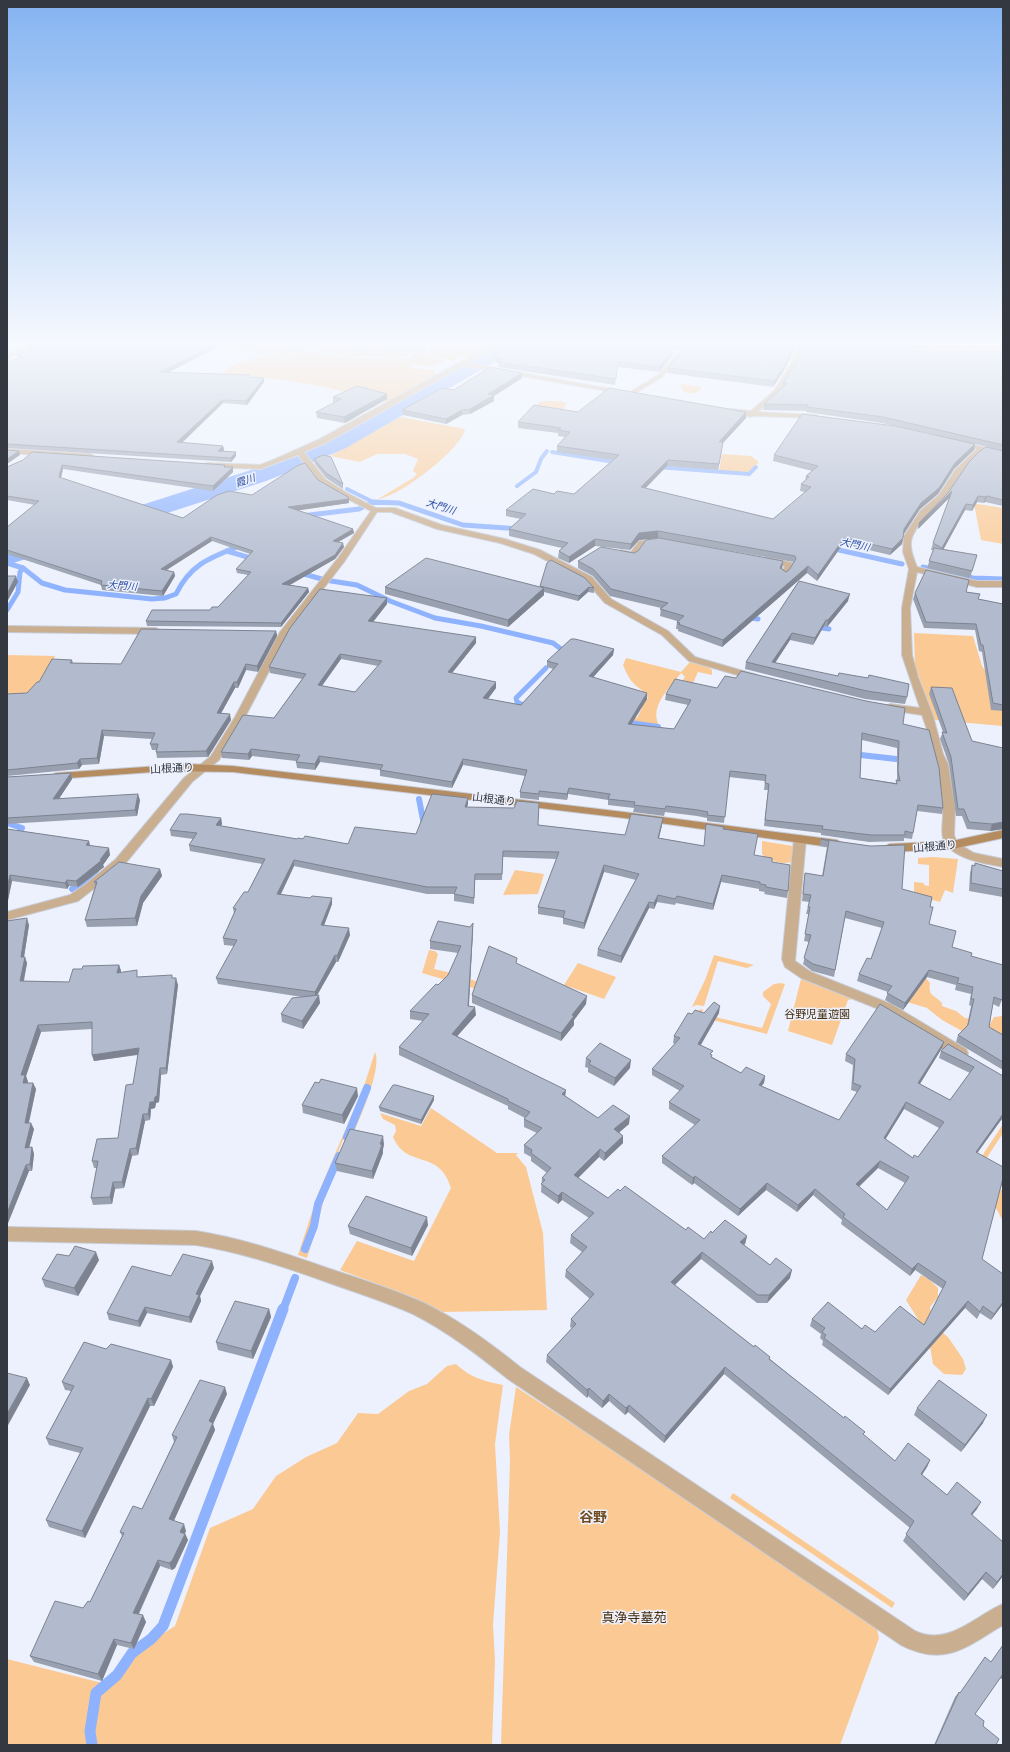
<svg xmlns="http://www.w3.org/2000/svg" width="1010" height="1752" font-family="Quicksand,'Noto Sans JP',sans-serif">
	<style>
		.green { fill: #fbca94; fill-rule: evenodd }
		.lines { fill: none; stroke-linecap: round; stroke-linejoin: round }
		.stream-far4 { stroke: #8eb2fe; stroke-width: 4 }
		.stream-far3 { stroke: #8eb2fe; stroke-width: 5 }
		.stream-far2 { stroke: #8eb2fe; stroke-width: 6 }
		.stream-far1 { stroke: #8eb2fe; stroke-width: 8 }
		.stream { stroke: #8eb2fe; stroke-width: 11 }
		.river { fill: #8eb2fe; fill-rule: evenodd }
		.street-casing { stroke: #c7ccd7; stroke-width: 2 }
		.secondary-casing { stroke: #c7ccd7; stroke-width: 2 }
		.street { fill: #caae90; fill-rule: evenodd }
		.secondary { fill: #b58c5f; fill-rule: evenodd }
		.wall { fill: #99a1b1; fill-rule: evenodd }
		.shaded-wall { fill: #7d8390 }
		.building { fill: #b2bbce; stroke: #7d8390; fill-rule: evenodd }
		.labels { text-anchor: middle; stroke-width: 3; stroke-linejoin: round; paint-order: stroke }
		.far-water-label { font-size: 10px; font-style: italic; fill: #2a4ea5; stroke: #ecf1fd }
		.street-label { font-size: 11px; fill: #343840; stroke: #ecf1fd }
		.park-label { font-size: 11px; fill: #452b0b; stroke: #ecf1fd }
		.near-park-label { font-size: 13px; fill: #452b0b; stroke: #ecf1fd }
		.near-neighbourhood-label { font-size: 14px; font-weight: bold; fill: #714b1d; stroke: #ecf1fd }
	</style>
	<rect width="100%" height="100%" fill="#ecf1fd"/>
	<g class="green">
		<path d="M 221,345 L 292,345 L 290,346 L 291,347 L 301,345 L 296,348 L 298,348 L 310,345 L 282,357 Z"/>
		<path d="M 327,345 L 368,347 L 380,345 L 402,350 L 424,345 L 426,348 L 413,352 L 405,357 L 397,358 L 366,356 L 350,356 L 315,350 Z"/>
		<path d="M 427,345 L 490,345 L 468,357 L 462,356 L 452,361 L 432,355 L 429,350 L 430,348 Z"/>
		<path d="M 926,345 L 1003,345 L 1003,351 L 921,351 Z"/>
		<path d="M 301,350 C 337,357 374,360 411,358 L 410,356 L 420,350 L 426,350 L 429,355 L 448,363 L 443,362 L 433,366 L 412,365 L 411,368 L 435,370 L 434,373 L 436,374 L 386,402 C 331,387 277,376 221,375 L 231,366 L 242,362 L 267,355 L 282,358 Z"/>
		<path d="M 683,384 L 701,387 L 701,389 C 696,394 690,394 684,392 L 680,385 Z"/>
		<path d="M 545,401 L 561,401 L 566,403 L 562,413 L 536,408 L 539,402 Z"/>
		<path d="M 400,417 L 460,428 L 465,430 C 460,450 399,497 378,499 L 413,478 L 417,474 L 413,471 L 418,459 L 405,454 L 377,454 L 360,462 L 330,456 Z"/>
		<path d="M 722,454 L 751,456 L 759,462 L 748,473 L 719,471 Z"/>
		<path d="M 946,499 L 1003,508 L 1003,544 L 981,540 L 974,504 L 944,500 Z"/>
		<path d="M 914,633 L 973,636 L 982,666 L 1003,695 L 1003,726 L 935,720 L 915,666 Z"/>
		<path d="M 7,655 L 55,656 L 43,679 L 29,698 L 7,696 Z"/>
		<path d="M 626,658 L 681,672 L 690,662 L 708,667 L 712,670 L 712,675 L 698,672 L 693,683 L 682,681 L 685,677 L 681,673 C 670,688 649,706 659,725 L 558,710 L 603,711 L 637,718 L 642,708 L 641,705 L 648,698 C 645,691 639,689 634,684 C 629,679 626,672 623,665 Z"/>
		<path d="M 762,841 L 793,846 L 791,862 C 782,865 769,861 762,854 Z"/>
		<path d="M 933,857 L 958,859 L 953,893 L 945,890 L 940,902 L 914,895 L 914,882 L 924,883 L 924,885 L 929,886 L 929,865 L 918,864 L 918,858 Z"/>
		<path d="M 515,870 L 544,874 L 538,894 L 503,895 Z"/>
		<path d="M 429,950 L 435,951 L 438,954 L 434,969 C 458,974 481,980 500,996 L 422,973 Z"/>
		<path d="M 714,955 L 754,965 L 747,968 L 718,961 L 704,1006 L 696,1005 L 692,1007 L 705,980 Z"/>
		<path d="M 578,963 L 616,977 L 604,999 L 564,985 Z"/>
		<path d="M 926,978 L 930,983 C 928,997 934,994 942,1003 L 942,1006 L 956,1011 L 965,1018 L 977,1019 L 990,1024 L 994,1017 L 1003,1016 L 1003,1040 L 962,1031 L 942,1020 L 927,1008 L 907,1002 Z"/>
		<path d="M 801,979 L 852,999 L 848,1000 L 832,1045 L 788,1031 Z"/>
		<path d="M 781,983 L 785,984 L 767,1034 L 697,1016 L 699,1010 L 703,1009 L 702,1014 L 762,1028 L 771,1004 L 763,996 L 763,992 L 774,984 Z"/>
		<path d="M 375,1052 C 386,1076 333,1173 323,1203 C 318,1221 313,1240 307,1258 L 298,1255 L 318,1194 L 364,1086 ZM 366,1087 L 370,1088 L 329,1185 L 326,1185 C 318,1206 314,1228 306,1250 L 304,1250 L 324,1184 Z"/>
		<path d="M 431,1108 L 497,1153 L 518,1153 L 516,1155 L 526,1167 L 543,1233 L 547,1310 L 443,1312 L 413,1297 L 340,1270 L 357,1241 L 414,1261 L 451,1188 C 439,1148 407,1170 393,1137 L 396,1131 L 395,1125 L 383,1119 L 380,1113 L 421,1126 Z"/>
		<path d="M 1003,1124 L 1003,1133 L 961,1197 L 984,1153 Z"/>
		<path d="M 992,1185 L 1003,1191 L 1003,1221 L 993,1203 Z"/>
		<path d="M 921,1275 L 929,1279 L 938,1288 L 938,1297 L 930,1307 L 933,1325 L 948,1337 L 963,1359 L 966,1369 L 962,1375 L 944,1374 L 933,1364 L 928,1335 L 906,1300 Z"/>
		<path d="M 456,1364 C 471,1378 484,1381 503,1385 L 495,1444 L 500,1532 L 493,1625 L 495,1661 L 492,1745 L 7,1745 L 7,1659 L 106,1684 L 144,1646 L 175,1626 L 210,1528 L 253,1509 L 276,1476 L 306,1457 L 337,1443 L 358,1413 L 378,1414 L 409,1391 L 427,1384 L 447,1366 Z"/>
		<path d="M 516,1387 L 648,1473 L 877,1629 L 879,1638 L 840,1745 L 501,1745 L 510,1461 L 509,1435 Z"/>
		<path d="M 733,1493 L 895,1603 L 892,1608 L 730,1498 Z"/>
	</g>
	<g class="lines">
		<g class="stream-far4">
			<path d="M 552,452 L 621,463"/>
			<path d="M 657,467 L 749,474 L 756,467"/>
			<path d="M 266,473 L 269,476"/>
			<path d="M 517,486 L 536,472 L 541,459 L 547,451"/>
			<path d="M 347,489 L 373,502"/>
			<path d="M 372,503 L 387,503"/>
		</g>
		<g class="stream-far3">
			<path d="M 301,516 L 359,509 L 373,502 L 399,503 L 463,525 L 520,529"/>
			<path d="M 830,548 L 902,564"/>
			<path d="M 227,551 L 257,560"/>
			<path d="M 7,563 L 23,568 L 42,583 L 65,590 L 152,599 L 165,598 L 176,594 C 191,563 212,557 242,545"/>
			<path d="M 923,567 L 973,578 L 1003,579"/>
			<path d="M 297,572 L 325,580 L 357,585 L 390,601 L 435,618 L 481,626 L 553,643 L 561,649 L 559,657"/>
			<path d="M 7,610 L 18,592 L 20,572 L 23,568"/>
			<path d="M 745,617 L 758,619"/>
			<path d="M 815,627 L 829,629"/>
			<path d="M 525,706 L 517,702 L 516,698 L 546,668"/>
		</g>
		<g class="stream-far2">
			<path d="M 523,705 L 529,708"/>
			<path d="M 623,722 L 658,727"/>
			<path d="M 852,754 L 905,760"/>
			<path d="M 419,799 L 424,825"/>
			<path d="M 7,823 L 22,828 L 7,849"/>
			<path d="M 72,889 L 91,877 L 96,871"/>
		</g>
		<g class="stream-far1">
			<path d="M 347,1137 L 367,1088"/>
			<path d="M 305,1249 L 314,1226 L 318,1204 L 339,1156"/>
			<path d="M 283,1310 L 295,1278"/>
		</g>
		<path class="stream" d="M 92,1745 L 90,1731 L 96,1693 L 117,1675 L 132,1653 L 151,1639 L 163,1626 L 283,1309"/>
		<path class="river" d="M 495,345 L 520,345 L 517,349 L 346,448 L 307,465 L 266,481 L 7,565 L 7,548 L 248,471 L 291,455 L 330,438 Z"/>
		<defs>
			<g id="street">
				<path d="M 28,345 L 36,345 L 7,359 L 7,355 Z"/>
				<path d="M 491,345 L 499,345 L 468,363 L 627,392 L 624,394 L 463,366 L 326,443 L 304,452 L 325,479 L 347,493 L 376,508 L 395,508 L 442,525 L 505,539 L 540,550 L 592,577 L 611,599 L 668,631 L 695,657 L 757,675 L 759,677 L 757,679 L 751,679 L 689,661 L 662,635 L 605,603 L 586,581 L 534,554 L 500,543 L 437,529 L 391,512 L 377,512 L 344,562 L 289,633 L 245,717 L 219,760 L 192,782 L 124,865 L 78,901 L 7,920 L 7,912 L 70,895 L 86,884 L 116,859 L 184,778 L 211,756 L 235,717 L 280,632 L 338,558 L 371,511 L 334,492 L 319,483 L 298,455 L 260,469 L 210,467 L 207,467 L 207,463 L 260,465 L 273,460 L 320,439 Z"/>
				<path d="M 685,345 L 691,345 L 662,377 L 634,394 L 630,394 L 630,392 L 658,375 Z"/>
				<path d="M 799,345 L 805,345 C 792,375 782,390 758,412 L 816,415 L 818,416 L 818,418 L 754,416 L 751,417 L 729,412 L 729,410 L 731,409 L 751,411 L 774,391 L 790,365 Z"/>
				<path d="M 957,441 L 1003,452 L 1003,456 L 984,451 C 965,462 958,483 945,498 C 934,511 920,518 913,535 C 908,545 913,557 917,567 L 977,581 L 1003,581 L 1003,587 L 977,587 L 917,572 L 910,608 L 912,655 L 918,677 L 933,716 L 943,754 L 948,764 L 955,809 L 954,835 L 957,843 L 974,853 L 1003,859 L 1003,867 C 984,863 964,861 949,848 C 938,839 944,821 943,810 C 943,780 932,743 922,715 L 890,710 L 885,707 L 890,704 L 920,708 L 902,655 L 902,608 L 909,569 L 903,552 L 904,536 L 921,510 L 939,495 L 955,470 L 977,449 L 957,445 Z"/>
				<path d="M 7,449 L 90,454 L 94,456 L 90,458 L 7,453 Z"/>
				<path d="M 659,539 L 662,539 L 662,543 L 645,545 L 636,557 L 621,556 L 617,553 L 621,550 L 631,552 L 639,541 Z"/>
				<path d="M 767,557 L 793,563 L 794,565 L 787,576 L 781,576 L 780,574 L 785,566 L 764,562 L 764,558 Z"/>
				<path d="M 7,626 L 156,628 L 161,631 L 156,634 L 7,632 Z"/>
				<path d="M 800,835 L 806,839 L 795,961 L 811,972 L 891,1004 L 966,1049 L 968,1053 L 966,1057 L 961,1058 L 956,1057 L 881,1010 L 801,978 L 785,967 L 782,959 L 794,839 Z"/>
				<path d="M 7,1227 L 196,1231 C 241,1238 284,1253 327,1268 C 360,1279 393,1289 424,1303 C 459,1320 490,1343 520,1367 L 915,1631 C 948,1647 975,1616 1003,1604 L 1003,1625 C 965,1648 945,1667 901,1645 L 508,1379 C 478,1355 447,1331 413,1314 C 384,1301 354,1292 324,1281 C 282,1266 240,1252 196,1245 L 7,1241 Z"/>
			</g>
			<g id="secondary">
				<path d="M 189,764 L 233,766 L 624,812 L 837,840 L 843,844 L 837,848 L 624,818 L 233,772 L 167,771 L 56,779 L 51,776 L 56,773 Z"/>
				<path d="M 1003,830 L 1003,838 L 952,849 L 889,852 L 883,848 L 889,844 L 952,841 Z"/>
			</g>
		</defs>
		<use href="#street" class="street-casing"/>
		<use href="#secondary" class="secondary-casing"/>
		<use href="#street" class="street"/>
		<use href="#secondary" class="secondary"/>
	</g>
	<g class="wall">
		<path d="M 36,345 L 221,345 L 168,373 L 249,377 L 264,382 L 247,405 L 223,403 L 182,443 L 223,446 L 224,450 L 223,451 L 236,456 L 231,462 L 7,448 L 7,362 L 18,359 L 17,355 L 29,351 L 28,349 L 36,346 Z"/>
		<path d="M 361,345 L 372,345 L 368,347 Z"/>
		<path d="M 395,345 L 415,345 L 408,348 Z"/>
		<path d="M 641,345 L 683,345 L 677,350 Z"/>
		<path d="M 689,345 L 797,345 L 783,372 L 773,387 L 667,373 L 668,368 Z"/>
		<path d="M 863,345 L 927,345 L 926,347 L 925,348 L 889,348 Z"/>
		<path d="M 890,349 L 918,352 L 1003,351 L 1003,451 L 975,444 L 974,450 L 954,469 L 938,494 L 920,509 L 904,534 L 902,544 L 890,555 L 843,544 L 817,581 L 807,573 L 722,647 L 678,631 L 678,629 L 676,629 L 677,621 L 660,616 L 661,608 L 610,596 L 593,576 L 578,568 L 578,561 L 634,553 L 783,561 L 782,569 L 786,572 L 789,570 L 794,562 L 658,538 L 639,540 L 630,550 L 595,546 L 569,563 L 558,558 L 559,551 L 562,548 L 509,536 L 509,529 L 521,519 L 506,516 L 506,510 L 554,494 L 574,494 L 613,460 L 557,452 L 557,446 L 565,437 L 558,436 L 558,433 L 518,428 L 518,422 L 578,412 L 746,412 L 746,418 L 723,443 L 718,470 L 667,466 L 645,488 L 773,519 L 805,492 L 800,491 L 801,484 L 805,481 L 806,476 L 812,471 L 773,461 L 774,455 L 937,435 L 882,423 L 806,412 L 806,411 L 763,410 L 764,404 L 783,387 L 783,383 L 798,360 Z"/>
		<path d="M 673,351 L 672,356 L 659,372 L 618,367 L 615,385 L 499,367 L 498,363 L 494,362 L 494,357 Z"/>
		<path d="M 522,373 L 522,378 L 494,396 L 494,401 L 470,414 L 462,415 L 446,424 L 403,415 L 402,410 L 454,390 Z"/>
		<path d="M 333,397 L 387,399 L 345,423 L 317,418 L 316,412 L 334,403 L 333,403 Z"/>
		<path d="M 1003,451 L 1003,506 L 985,502 L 984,503 L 977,502 L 972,511 L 965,510 L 943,549 L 977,555 L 970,578 L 927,568 L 933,550 L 931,550 L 933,543 L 949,498 L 918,529 L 919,523 Z"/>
		<path d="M 314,459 L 343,484 L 343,489 L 326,478 L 315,464 Z"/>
		<path d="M 23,460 L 233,467 L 233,472 L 213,491 L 63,469 L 61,478 L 183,518 L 252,495 L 318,480 L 349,499 L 349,503 L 297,510 L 353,529 L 354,533 L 338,542 L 344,547 L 335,559 L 289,585 L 308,588 L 309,592 L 281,627 L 147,626 L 146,621 L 210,610 L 218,607 L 248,575 L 237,573 L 236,569 L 250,554 L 212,541 L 166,570 L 174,572 L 175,576 L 163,596 L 102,590 L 101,585 L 7,554 L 7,527 L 35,505 L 7,500 L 7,467 Z"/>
		<path d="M 547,563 L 594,588 L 594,593 L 588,592 L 578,601 L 544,592 L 544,595 L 508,627 L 385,594 L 385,587 L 540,587 Z"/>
		<path d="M 799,581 L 848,601 L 827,627 L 824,626 L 813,645 L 790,640 L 775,663 L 907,697 L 905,704 L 865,699 L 745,669 L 746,662 Z"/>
		<path d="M 966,592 L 978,599 L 1003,604 L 1003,711 L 991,710 L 982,652 L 979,651 L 975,630 L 924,628 L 913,599 L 915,593 Z"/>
		<path d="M 387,598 L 387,604 L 373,622 L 476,643 L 452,673 L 496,688 L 488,699 L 521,705 L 553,669 L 547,667 L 547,661 L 614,649 L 613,655 L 593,677 L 647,699 L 631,724 L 674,729 L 688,705 L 665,700 L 666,694 L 717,688 L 903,724 L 943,808 L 942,814 L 917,811 L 912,839 L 904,838 L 904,841 L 869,842 L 821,835 L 821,833 L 764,826 L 768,790 L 764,790 L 765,781 L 729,777 L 724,823 L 707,821 L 707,818 L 697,816 L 665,812 L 664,816 L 633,812 L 634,808 L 608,805 L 608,800 L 568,794 L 567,800 L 539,797 L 539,800 L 520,798 L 520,792 L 525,776 L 463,765 L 452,788 L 380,776 L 380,770 L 320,762 L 315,770 L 297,768 L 296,762 L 296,761 L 252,756 L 249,760 L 222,758 L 221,752 L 274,718 L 302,679 L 270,673 L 269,667 ZM 341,659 L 378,666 L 355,692 L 322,686 ZM 862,740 L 897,748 L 897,780 L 896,780 L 896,783 L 860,778 Z"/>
		<path d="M 276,631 L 277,636 L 258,672 L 246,670 L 238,688 L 235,688 L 221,713 L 231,720 L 208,757 L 157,758 L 156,752 L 156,750 L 152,750 L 150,744 L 152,739 L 104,736 L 99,764 L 82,765 L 79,769 L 7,776 L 7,694 L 27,693 L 39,682 L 72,660 L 73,663 L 121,664 Z"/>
		<path d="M 931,687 L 1003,829 L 990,831 L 967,829 L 962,816 L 956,816 L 949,764 L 940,739 L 943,732 L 929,694 Z"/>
		<path d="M 71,773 L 72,779 L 59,798 L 140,800 L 137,816 L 7,824 L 7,777 Z"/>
		<path d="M 468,798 L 468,804 L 467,807 L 538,825 L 625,835 L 662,825 L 659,838 L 704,846 L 723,829 L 754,855 L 772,862 L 788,891 L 787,898 L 764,894 L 765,892 L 759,891 L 759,889 L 721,882 L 713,910 L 676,903 L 675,905 L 657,902 L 654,909 L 649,908 L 621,963 L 597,956 L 598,949 L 636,880 L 604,872 L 584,929 L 563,924 L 563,918 L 538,914 L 538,907 L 557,859 L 503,857 L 502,880 L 475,880 L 474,904 L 454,901 L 454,894 L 427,894 L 294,866 L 281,894 L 332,904 L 324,925 L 350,935 L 338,962 L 336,962 L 317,995 L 320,1003 L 303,1029 L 282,1022 L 281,1014 L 302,997 L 218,984 L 216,978 L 234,946 L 224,945 L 223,938 L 234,913 L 233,908 L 248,892 L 262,864 L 190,851 L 189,845 L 193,839 L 171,836 L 170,830 L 221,818 L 222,824 L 221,826 L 297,839 L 303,839 L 348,844 L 416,834 Z"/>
		<path d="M 7,829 L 89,841 L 90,846 L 110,855 L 103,865 L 104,867 L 78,887 L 69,886 L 67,889 L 12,881 L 7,905 Z"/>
		<path d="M 821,839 L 870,846 L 902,889 L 930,907 L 929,924 L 952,947 L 971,956 L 1003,997 L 999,1007 L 993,1004 L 989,1027 L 1003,1035 L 1003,1070 L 956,1042 L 958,1035 L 967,1026 L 971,1006 L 969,1005 L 971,994 L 955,990 L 956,985 L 927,977 L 903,1010 L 885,1000 L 888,992 L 857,981 L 859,974 L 871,959 L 882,928 L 845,918 L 834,977 L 812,971 L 803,964 L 809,942 L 804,941 L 809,914 L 806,914 L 809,902 L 802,901 L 804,880 L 805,873 L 822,876 L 827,847 L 820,846 Z"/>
		<path d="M 975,863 L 1003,871 L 1003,897 L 969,891 L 970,873 L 972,865 L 974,866 Z"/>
		<path d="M 160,869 L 162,876 L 143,903 L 137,926 L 87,927 L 85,920 L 95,886 L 94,882 Z"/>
		<path d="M 7,921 L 29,925 L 24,957 L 27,963 L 24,981 L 69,982 L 82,969 L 119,965 L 121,971 L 121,973 L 139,977 L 173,978 L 178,985 L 167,1074 L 161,1075 L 159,1102 L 156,1103 L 155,1108 L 151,1109 L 150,1120 L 145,1121 L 138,1155 L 132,1156 L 124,1188 L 115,1189 L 112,1204 L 93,1205 L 91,1198 L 97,1168 L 94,1168 L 92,1161 L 118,1138 L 133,1084 L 138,1055 L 94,1061 L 92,1055 L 92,1029 L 41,1032 L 26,1076 L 28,1082 L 27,1083 L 33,1083 L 36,1089 L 29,1123 L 34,1129 L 29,1148 L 32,1147 L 34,1154 L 32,1171 L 29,1171 L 8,1223 L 7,1223 Z"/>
		<path d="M 473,923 L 473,931 L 469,1006 L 476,1015 L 457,1036 L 565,1096 L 598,1118 L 629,1124 L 619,1132 L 623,1136 L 623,1143 L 604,1161 L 599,1157 L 578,1178 L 608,1198 L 620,1191 L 686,1230 L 704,1239 L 712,1233 L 747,1236 L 745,1244 L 743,1245 L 770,1265 L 790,1278 L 767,1303 L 757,1303 L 701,1259 L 674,1285 L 770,1359 L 895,1461 L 930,1460 L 927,1467 L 922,1475 L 947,1495 L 977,1509 L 972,1515 L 1003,1576 L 993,1589 L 982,1579 L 964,1601 L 903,1541 L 910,1528 L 724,1374 L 664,1443 L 628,1412 L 625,1415 L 609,1401 L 602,1408 L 588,1396 L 587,1398 L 546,1362 L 547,1355 L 572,1328 L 570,1327 L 571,1319 L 590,1299 L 565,1277 L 566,1270 L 582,1252 L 570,1243 L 571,1235 L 589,1218 L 562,1200 L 558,1204 L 541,1192 L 542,1178 L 547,1173 L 531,1161 L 531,1157 L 524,1153 L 524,1145 L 537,1133 L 524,1127 L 524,1119 L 525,1118 L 508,1109 L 508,1106 L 399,1055 L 399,1047 L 423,1021 L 410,1019 L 410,1011 L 438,985 L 448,975 L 458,953 L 430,949 L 430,941 L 470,927 Z"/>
		<path d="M 517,964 L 586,1004 L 574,1020 L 574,1025 L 561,1041 L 472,1003 L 472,995 Z"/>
		<path d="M 704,1013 L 719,1013 L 701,1045 L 712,1057 L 741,1073 L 765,1076 L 764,1083 L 761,1086 L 839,1120 L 857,1092 L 851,1090 L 853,1065 L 845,1061 L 846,1054 L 942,1048 L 920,1084 L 950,1100 L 970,1073 L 939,1058 L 941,1051 L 1003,1076 L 1003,1121 L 1001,1120 L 977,1153 L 1003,1167 L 1003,1187 L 1001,1186 L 982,1259 L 1003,1304 L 991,1320 L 980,1313 L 977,1319 L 965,1308 L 888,1395 L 822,1345 L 823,1341 L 820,1338 L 821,1334 L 810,1326 L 812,1319 L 862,1329 L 875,1332 L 924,1325 L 943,1289 L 915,1270 L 910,1276 L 841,1224 L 842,1220 L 813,1195 L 797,1212 L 766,1190 L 738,1216 L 694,1183 L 692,1185 L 662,1163 L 662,1156 L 695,1125 L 669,1109 L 669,1102 L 680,1091 L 652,1075 L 652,1069 L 675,1044 L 673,1043 L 674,1036 L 692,1014 ZM 904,1109 L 939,1128 L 918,1157 L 913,1158 L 885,1139 ZM 878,1168 L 905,1183 L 887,1210 L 859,1187 Z"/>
		<path d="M 586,1058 L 630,1068 L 614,1086 L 588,1072 L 588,1068 L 585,1067 Z"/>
		<path d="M 358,1096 L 344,1124 L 303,1113 L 302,1105 Z"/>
		<path d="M 434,1100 L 421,1124 L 380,1111 L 379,1107 Z"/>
		<path d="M 384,1144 L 383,1149 L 383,1153 L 373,1179 L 337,1171 L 335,1163 Z"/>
		<path d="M 428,1225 L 412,1256 L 350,1234 L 348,1226 Z"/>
		<path d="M 99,1260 L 78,1296 L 45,1287 L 42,1279 Z"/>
		<path d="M 214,1268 L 200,1296 L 201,1301 L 191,1323 L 147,1313 L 140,1327 L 109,1320 L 107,1313 L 171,1276 Z"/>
		<path d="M 269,1309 L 271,1317 L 253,1359 L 218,1350 L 216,1342 Z"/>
		<path d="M 106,1349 L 171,1360 L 173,1367 L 154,1406 L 150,1406 L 85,1538 L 49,1527 L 46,1520 L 80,1453 L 49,1445 L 46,1438 L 71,1391 L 65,1390 L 62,1382 Z"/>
		<path d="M 227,1394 L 213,1424 L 215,1430 L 174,1520 L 186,1531 L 185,1533 L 188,1540 L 175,1568 L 172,1570 L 160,1566 L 139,1614 L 146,1622 L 134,1649 L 117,1645 L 102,1681 L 34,1662 L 30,1656 L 90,1602 L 122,1536 L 120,1532 L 142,1509 L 174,1442 L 172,1435 Z"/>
		<path d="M 917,1408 L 983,1423 L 961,1452 L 914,1415 Z"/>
		<path d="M 1003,1645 L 1003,1680 L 1000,1678 L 975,1714 L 983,1726 L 996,1745 L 934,1745 L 955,1697 L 959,1692 L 960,1693 L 991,1662 Z"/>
	</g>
	<g class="shaded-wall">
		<path d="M 214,345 L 221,345 L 161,376 L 160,372 Z"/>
		<path d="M 408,345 L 415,345 L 408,348 Z"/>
		<path d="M 678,345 L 683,345 L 677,350 Z"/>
		<path d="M 795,345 L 797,345 L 783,372 L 773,387 L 774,381 Z"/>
		<path d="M 673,351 L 672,356 L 659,372 L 659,367 Z"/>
		<path d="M 522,373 L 522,378 L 494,396 L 494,401 L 470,414 L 470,409 L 488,394 Z"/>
		<path d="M 264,378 L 264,382 L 247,405 L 246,401 Z"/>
		<path d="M 387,394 L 387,399 L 345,423 L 344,417 Z"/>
		<path d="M 222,400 L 223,403 L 178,446 L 177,442 Z"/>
		<path d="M 462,410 L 462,415 L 446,424 L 446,419 Z"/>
		<path d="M 746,412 L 746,418 L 723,443 L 718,470 L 719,442 Z"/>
		<path d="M 975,444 L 974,450 L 954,469 L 938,494 L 920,509 L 903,535 L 904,529 L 921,503 L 955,463 Z"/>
		<path d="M 223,446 L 224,450 L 219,455 L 218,451 Z"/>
		<path d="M 19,451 L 20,455 L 7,464 L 7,459 Z"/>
		<path d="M 236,452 L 236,456 L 231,462 L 231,458 Z"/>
		<path d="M 668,460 L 667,466 L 640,494 L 641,487 Z"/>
		<path d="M 62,465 L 63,469 L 60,481 L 59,477 Z"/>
		<path d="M 233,467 L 233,472 L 213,491 L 213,486 Z"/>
		<path d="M 952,491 L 950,497 L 918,529 L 919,523 Z"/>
		<path d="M 978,496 L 977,502 L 972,511 L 973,505 Z"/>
		<path d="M 987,496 L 985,502 L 984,503 L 985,497 Z"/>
		<path d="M 349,499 L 349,503 L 288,512 L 288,507 Z"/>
		<path d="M 966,504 L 965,510 L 941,554 L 942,548 Z"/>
		<path d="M 353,529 L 354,533 L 333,545 L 333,541 Z"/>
		<path d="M 658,531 L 658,538 L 639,540 L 630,550 L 631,544 L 639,533 Z"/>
		<path d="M 211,537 L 212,541 L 162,573 L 161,569 Z"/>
		<path d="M 844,538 L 843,544 L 817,581 L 818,575 Z"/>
		<path d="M 903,538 L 902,544 L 890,555 L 892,549 Z"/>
		<path d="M 595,539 L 595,546 L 569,563 L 569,557 Z"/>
		<path d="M 343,543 L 344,547 L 335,559 L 283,589 L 282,584 Z"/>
		<path d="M 783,561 L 782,568 L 779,574 L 780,568 Z"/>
		<path d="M 808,566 L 807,573 L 722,647 L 723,640 Z"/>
		<path d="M 174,572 L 175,576 L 163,596 L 162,591 Z"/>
		<path d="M 16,576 L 18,582 L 7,602 L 7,594 Z"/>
		<path d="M 589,587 L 588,592 L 578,601 L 579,596 Z"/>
		<path d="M 308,588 L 309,592 L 281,627 L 281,623 Z"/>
		<path d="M 544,588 L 544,595 L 508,627 L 508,620 Z"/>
		<path d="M 850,594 L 848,601 L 827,627 L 828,620 Z"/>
		<path d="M 387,598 L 387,604 L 369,627 L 368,621 Z"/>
		<path d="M 826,620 L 824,626 L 813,645 L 815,638 Z"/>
		<path d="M 276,631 L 277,636 L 258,672 L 257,666 Z"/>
		<path d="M 792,633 L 790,640 L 771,669 L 772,662 Z"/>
		<path d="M 476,637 L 476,643 L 448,678 L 448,672 Z"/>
		<path d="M 614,649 L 613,655 L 589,682 L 589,676 Z"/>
		<path d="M 340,654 L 341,659 L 318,691 L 318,685 Z"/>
		<path d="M 246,664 L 246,670 L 238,688 L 237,682 Z"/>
		<path d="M 234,682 L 235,688 L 218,719 L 217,713 Z"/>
		<path d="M 496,682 L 496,688 L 484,704 L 483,698 Z"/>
		<path d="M 647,693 L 647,699 L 628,730 L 628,724 Z"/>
		<path d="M 230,714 L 231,720 L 208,757 L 206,751 Z"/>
		<path d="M 102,730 L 104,736 L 99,764 L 97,758 Z"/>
		<path d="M 251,749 L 252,756 L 249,760 L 248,754 Z"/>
		<path d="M 319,756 L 320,762 L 315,770 L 315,764 Z"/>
		<path d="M 80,759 L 82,765 L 79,769 L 77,763 Z"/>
		<path d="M 463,759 L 463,765 L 452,788 L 452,782 Z"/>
		<path d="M 71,773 L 72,779 L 55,805 L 53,799 Z"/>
		<path d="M 569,788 L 567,800 L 567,794 Z"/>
		<path d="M 138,794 L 140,800 L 137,816 L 135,810 Z"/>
		<path d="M 468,798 L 468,804 L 465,813 L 465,807 Z"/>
		<path d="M 221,818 L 222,824 L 217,831 L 216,825 Z"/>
		<path d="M 663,818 L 662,825 L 657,845 L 658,838 Z"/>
		<path d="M 1003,822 L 1003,829 L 990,831 L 992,824 Z"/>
		<path d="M 89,841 L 90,847 L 86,845 Z"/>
		<path d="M 109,848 L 110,855 L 103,865 L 104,867 L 78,887 L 76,881 L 100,860 Z"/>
		<path d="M 294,860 L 294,866 L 278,900 L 277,894 Z"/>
		<path d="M 604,865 L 604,872 L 584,929 L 584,923 Z"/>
		<path d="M 160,869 L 162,876 L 143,903 L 137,926 L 135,918 L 141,896 Z"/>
		<path d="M 10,875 L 12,881 L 7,905 L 7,888 Z"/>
		<path d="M 722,875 L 721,882 L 713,910 L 713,904 Z"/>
		<path d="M 67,880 L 69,886 L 67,889 L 65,883 Z"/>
		<path d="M 658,895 L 657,902 L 654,909 L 654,903 Z"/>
		<path d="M 332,898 L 332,904 L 322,931 L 321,925 Z"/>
		<path d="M 649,902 L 649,908 L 621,963 L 621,956 Z"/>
		<path d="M 27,918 L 29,925 L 23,963 L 21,957 Z"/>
		<path d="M 473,923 L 473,931 L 468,1013 L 468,1006 Z"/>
		<path d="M 349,928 L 350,935 L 338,962 L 337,956 Z"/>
		<path d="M 335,955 L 336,962 L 315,999 L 315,992 Z"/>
		<path d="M 25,957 L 27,963 L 22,988 L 20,981 Z"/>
		<path d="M 119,965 L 121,971 L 119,980 L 117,973 Z"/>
		<path d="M 929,970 L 927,977 L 903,1010 L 905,1003 Z"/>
		<path d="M 176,978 L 178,985 L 167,1074 L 166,1068 Z"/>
		<path d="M 319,995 L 320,1003 L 303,1029 L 302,1021 Z"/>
		<path d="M 587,996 L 586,1004 L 574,1020 L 574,1025 L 561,1041 L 561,1033 L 572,1015 Z"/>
		<path d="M 720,1006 L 719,1013 L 697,1051 L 698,1044 Z"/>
		<path d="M 475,1007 L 476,1015 L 452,1042 L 452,1034 Z"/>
		<path d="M 38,1025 L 41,1032 L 26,1076 L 28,1082 L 26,1090 L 23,1083 L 21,1075 Z"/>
		<path d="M 944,1042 L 942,1048 L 916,1090 L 918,1083 Z"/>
		<path d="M 139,1048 L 141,1054 L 94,1061 L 92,1055 Z"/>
		<path d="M 631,1060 L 630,1068 L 614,1086 L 615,1078 Z"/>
		<path d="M 160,1068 L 161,1075 L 159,1102 L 156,1103 L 155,1108 L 151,1109 L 150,1120 L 148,1114 L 150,1102 Z"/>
		<path d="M 765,1076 L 764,1083 L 757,1092 L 759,1085 Z"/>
		<path d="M 33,1083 L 36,1089 L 27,1130 L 25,1123 Z"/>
		<path d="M 357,1088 L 358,1096 L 344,1124 L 342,1115 Z"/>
		<path d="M 566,1090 L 565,1098 L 562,1094 Z"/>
		<path d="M 434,1096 L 434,1100 L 421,1124 L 421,1120 Z"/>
		<path d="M 906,1102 L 904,1109 L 882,1145 L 884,1138 Z"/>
		<path d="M 143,1114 L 145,1121 L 138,1155 L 136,1148 Z"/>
		<path d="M 1003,1114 L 1001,1120 L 973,1159 L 976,1152 Z"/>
		<path d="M 630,1116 L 629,1124 L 614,1137 L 614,1129 Z"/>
		<path d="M 31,1123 L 34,1129 L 27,1155 L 25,1148 Z"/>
		<path d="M 383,1136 L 384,1144 L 383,1149 L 383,1153 L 373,1179 L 372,1171 Z"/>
		<path d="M 623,1136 L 623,1143 L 604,1161 L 605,1153 Z"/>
		<path d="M 32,1147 L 34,1154 L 32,1171 L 30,1164 Z"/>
		<path d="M 130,1149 L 132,1156 L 124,1188 L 122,1182 Z"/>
		<path d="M 600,1149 L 599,1157 L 573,1183 L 574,1175 Z"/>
		<path d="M 880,1161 L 878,1168 L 854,1191 L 856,1184 Z"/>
		<path d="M 26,1165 L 29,1171 L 8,1223 L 7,1220 L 7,1213 Z"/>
		<path d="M 695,1176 L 694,1183 L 692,1185 L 693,1178 Z"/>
		<path d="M 113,1182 L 115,1189 L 112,1204 L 110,1197 Z"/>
		<path d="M 767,1183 L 766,1190 L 738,1216 L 740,1209 Z"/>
		<path d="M 815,1189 L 813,1195 L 797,1212 L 798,1205 Z"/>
		<path d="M 562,1192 L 562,1200 L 558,1204 L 558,1196 Z"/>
		<path d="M 427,1217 L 428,1225 L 412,1256 L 411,1248 Z"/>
		<path d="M 747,1236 L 745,1244 L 738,1250 L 740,1242 Z"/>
		<path d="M 96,1252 L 99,1260 L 78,1296 L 74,1288 Z"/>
		<path d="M 702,1252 L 701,1259 L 670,1290 L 671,1282 Z"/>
		<path d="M 212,1261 L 214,1268 L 200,1296 L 201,1301 L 191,1323 L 189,1317 L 196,1294 Z"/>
		<path d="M 918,1263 L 915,1270 L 910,1276 L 912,1269 Z"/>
		<path d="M 792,1270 L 790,1278 L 767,1303 L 769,1295 Z"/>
		<path d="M 968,1301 L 965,1308 L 888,1395 L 890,1389 Z"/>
		<path d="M 1003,1302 L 1003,1304 L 991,1320 L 994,1314 Z"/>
		<path d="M 145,1307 L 147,1313 L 140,1327 L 138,1321 Z"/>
		<path d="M 269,1309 L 271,1317 L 253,1359 L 251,1351 Z"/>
		<path d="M 171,1360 L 173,1367 L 154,1406 L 151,1399 Z"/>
		<path d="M 725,1367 L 724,1374 L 664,1443 L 665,1436 Z"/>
		<path d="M 27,1378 L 30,1385 L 7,1427 L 7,1414 Z"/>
		<path d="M 225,1387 L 227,1394 L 213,1424 L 215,1430 L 172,1525 L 169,1519 L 209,1421 Z"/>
		<path d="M 589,1388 L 588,1396 L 587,1398 L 587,1390 Z"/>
		<path d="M 609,1394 L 609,1401 L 602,1408 L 603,1401 Z"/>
		<path d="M 148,1398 L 150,1406 L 85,1538 L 82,1531 Z"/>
		<path d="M 629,1405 L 628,1412 L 625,1415 L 626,1408 Z"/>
		<path d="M 987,1415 L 983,1423 L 961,1452 L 965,1445 Z"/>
		<path d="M 930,1460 L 927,1467 L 917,1482 L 921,1474 Z"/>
		<path d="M 981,1502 L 977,1509 L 967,1521 L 971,1514 Z"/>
		<path d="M 184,1524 L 186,1531 L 182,1539 L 180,1532 Z"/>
		<path d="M 185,1534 L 188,1540 L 175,1568 L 172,1570 L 169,1563 Z"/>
		<path d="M 158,1560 L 160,1566 L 136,1619 L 133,1613 Z"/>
		<path d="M 986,1572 L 982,1579 L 964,1601 L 968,1594 Z"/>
		<path d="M 1003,1574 L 1003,1576 L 993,1589 L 997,1582 Z"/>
		<path d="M 143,1615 L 146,1622 L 134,1649 L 131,1643 Z"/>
		<path d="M 114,1639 L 117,1645 L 102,1681 L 98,1674 Z"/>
	</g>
	<g class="building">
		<path d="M 38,345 L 214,345 L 160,372 L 249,375 L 248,377 L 264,378 L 246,401 L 222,400 L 177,442 L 223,446 L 218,451 L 236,452 L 231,458 L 7,444 L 7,362 L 23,357 L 17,355 L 32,350 L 28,349 Z"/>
		<path d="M 511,345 L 637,345 L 673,351 L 659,367 L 618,362 L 616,379 L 498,362 L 503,359 L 494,357 Z"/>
		<path d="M 689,345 L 795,345 L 784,367 L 774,381 L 668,368 Z"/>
		<path d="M 804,345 L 855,345 L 890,349 L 919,350 L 917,352 L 1003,351 L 1003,445 L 883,417 L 807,407 L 808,405 L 764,404 L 787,383 L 783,383 L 798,360 Z"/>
		<path d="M 490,367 L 522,373 L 488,394 L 494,395 L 470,409 L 462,410 L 446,419 L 402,410 L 442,388 L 454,390 Z"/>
		<path d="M 357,386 L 387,394 L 344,417 L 316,412 L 341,399 L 333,397 Z"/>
		<path d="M 609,388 L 746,412 L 719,442 L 723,442 L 719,464 L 668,460 L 641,487 L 773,519 L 811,487 L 801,484 L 809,477 L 806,476 L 818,466 L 774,455 L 802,414 L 895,426 L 975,444 L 955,463 L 939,488 L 921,503 L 904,529 L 903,538 L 892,549 L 844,538 L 818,575 L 808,566 L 723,640 L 678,624 L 680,623 L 677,622 L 684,616 L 660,609 L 668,603 L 611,589 L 593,569 L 578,561 L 601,547 L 634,553 L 638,551 L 646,540 L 659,538 L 783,561 L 780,568 L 786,572 L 789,570 L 796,559 L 795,556 L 658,531 L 639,533 L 631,544 L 595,539 L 569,557 L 559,551 L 568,543 L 509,529 L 526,514 L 506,510 L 533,489 L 554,494 L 557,491 L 574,494 L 619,455 L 557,446 L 570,432 L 558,430 L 561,428 L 518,422 L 534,405 L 578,412 Z"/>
		<path d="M 986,447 L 1003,451 L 1003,500 L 987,496 L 985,497 L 978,496 L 973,505 L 966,504 L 942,548 L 933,543 L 952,491 L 919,523 L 948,493 L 969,462 L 980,451 Z"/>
		<path d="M 7,450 L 19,451 L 7,459 Z"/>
		<path d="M 32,452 L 225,465 L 224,467 L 233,467 L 213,486 L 62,465 L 59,477 L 183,518 L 217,495 L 229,491 L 252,495 L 297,466 L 305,463 L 318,480 L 348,497 L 349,499 L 288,507 L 353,529 L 333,541 L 343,543 L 335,555 L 282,584 L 308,588 L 281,623 L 146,621 L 152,610 L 210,610 L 212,607 L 218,607 L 251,572 L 236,569 L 253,551 L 211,537 L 161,569 L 174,572 L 162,591 L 101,585 L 102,581 L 7,550 L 7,527 L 39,501 L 7,496 L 7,467 L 23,460 Z"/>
		<path d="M 323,455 L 331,457 L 343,484 L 326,473 L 314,459 Z"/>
		<path d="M 934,548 L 977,555 L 972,571 L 929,561 Z"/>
		<path d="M 426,558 L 544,588 L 508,620 L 385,587 Z"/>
		<path d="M 551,560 L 585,578 L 594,588 L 589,587 L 579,596 L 540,586 L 547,563 Z"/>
		<path d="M 926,570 L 969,580 L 966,592 L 980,594 L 978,599 L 1003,604 L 1003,705 L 993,703 L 983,645 L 981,645 L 976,624 L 926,622 L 915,593 Z"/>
		<path d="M 7,576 L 16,576 L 7,594 Z"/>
		<path d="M 799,581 L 850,594 L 828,620 L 826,620 L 815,638 L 792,633 L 772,662 L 838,676 L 839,673 L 868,678 L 869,675 L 909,684 L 907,697 L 867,691 L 746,662 Z"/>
		<path d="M 320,589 L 387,598 L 368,621 L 476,637 L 448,672 L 496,682 L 483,698 L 521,705 L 558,664 L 547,661 L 571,639 L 575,639 L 614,649 L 589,676 L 647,693 L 628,724 L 674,729 L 691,700 L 666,694 L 675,679 L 717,688 L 725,676 L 736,678 L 741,671 L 866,701 L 905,708 L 903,724 L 929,730 L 939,768 L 943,808 L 918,805 L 913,833 L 905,831 L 905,835 L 871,835 L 822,829 L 823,826 L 765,820 L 769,784 L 765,783 L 766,775 L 730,771 L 725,817 L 707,815 L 708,812 L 698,810 L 666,806 L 665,809 L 634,805 L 635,802 L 608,799 L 610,794 L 569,788 L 567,794 L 539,791 L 539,794 L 520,792 L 527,770 L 463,759 L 452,782 L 380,770 L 383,765 L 319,756 L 315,764 L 296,762 L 300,755 L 251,749 L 248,754 L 221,752 L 243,715 L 274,718 L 306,674 L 269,667 L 290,628 ZM 340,654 L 382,661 L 355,692 L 318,685 ZM 862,733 L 899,741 L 898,771 L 900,781 L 896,780 L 897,784 L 860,778 Z"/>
		<path d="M 141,629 L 276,631 L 257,666 L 246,664 L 237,682 L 234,682 L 217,713 L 230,714 L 206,751 L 156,752 L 158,744 L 150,744 L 155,733 L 102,730 L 97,758 L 80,759 L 77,763 L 7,770 L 7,694 L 27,693 L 37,682 L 39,682 L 52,659 L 72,660 L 70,663 L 121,664 Z"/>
		<path d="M 931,687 L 952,688 L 972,741 L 1003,748 L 1003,822 L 992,824 L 969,822 L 964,809 L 958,809 L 951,757 L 942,732 L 947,733 Z"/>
		<path d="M 71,773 L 53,799 L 138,794 L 135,810 L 7,818 L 7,777 Z"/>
		<path d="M 432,794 L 468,798 L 465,807 L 514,808 L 517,801 L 539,803 L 538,825 L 625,835 L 631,814 L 663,818 L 658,838 L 704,846 L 706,824 L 724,827 L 723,829 L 758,834 L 754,855 L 772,858 L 772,862 L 790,865 L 788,891 L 766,887 L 766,885 L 760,884 L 760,882 L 722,875 L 713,904 L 677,896 L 675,899 L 658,895 L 654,903 L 649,902 L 621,956 L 598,949 L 639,874 L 604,865 L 584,923 L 563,918 L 565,911 L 538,907 L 559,852 L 503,851 L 502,874 L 475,874 L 474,898 L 454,894 L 457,887 L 427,887 L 294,860 L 277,894 L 310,898 L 312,896 L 332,898 L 321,925 L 349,928 L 337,956 L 335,955 L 315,992 L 216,978 L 237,940 L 223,938 L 236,909 L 233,908 L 244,892 L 248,892 L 265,859 L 189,845 L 197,833 L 170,830 L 180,814 L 187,814 L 221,818 L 216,825 L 297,839 L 298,838 L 303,839 L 305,836 L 348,844 L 355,827 L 416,834 Z"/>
		<path d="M 7,829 L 89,841 L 86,845 L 109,848 L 100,860 L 102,860 L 76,881 L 67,880 L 65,883 L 10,875 L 7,888 Z"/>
		<path d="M 821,839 L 870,846 L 905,845 L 902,889 L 932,897 L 930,907 L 933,907 L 929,924 L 956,931 L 952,947 L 972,953 L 971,956 L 1003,965 L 1003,997 L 1002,1000 L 994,997 L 989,1027 L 1003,1035 L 1003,1062 L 958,1035 L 968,1025 L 974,999 L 971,999 L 973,987 L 957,983 L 959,978 L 929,970 L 905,1003 L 887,993 L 892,986 L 859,974 L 867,958 L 871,959 L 884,922 L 846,911 L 835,970 L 813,964 L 804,958 L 811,935 L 805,934 L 810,907 L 808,907 L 811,895 L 803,894 L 805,873 L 823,876 L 829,841 Z"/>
		<path d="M 119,862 L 160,869 L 141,896 L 135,918 L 85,920 L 97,882 L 94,882 Z"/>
		<path d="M 975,863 L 1003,871 L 1003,889 L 971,883 L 972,865 L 975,866 Z"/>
		<path d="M 27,918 L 21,957 L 25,957 L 20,981 L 69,982 L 73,969 L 82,969 L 83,966 L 119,965 L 117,973 L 137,970 L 137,977 L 172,975 L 172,978 L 176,978 L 166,1068 L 160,1068 L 157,1096 L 155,1097 L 154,1102 L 150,1102 L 148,1114 L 143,1114 L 136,1148 L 130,1149 L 122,1182 L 113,1182 L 110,1197 L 91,1198 L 98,1161 L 92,1161 L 97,1139 L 118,1138 L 126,1085 L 133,1084 L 139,1048 L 92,1055 L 92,1022 L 38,1025 L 21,1075 L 25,1075 L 23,1083 L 33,1083 L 25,1123 L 31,1123 L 25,1148 L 32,1147 L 30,1164 L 26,1165 L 7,1213 L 7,921 Z"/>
		<path d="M 438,921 L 470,927 L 473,923 L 468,1006 L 475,1007 L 452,1034 L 566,1090 L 562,1094 L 598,1118 L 613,1105 L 630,1116 L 614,1129 L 623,1136 L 605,1153 L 600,1149 L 574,1175 L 608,1198 L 618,1189 L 620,1191 L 625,1186 L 686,1230 L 688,1227 L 704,1239 L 711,1231 L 712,1233 L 725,1220 L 747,1236 L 740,1242 L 770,1265 L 776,1258 L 792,1270 L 769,1295 L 758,1295 L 702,1252 L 671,1282 L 754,1347 L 755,1345 L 770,1357 L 769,1359 L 844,1418 L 845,1416 L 865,1432 L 863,1434 L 895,1461 L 908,1443 L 930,1460 L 921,1474 L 947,1495 L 957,1482 L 981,1502 L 971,1514 L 1003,1542 L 1003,1574 L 997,1582 L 986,1572 L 968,1594 L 906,1534 L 914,1521 L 725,1367 L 665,1436 L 629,1405 L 626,1408 L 609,1394 L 603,1401 L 589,1388 L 587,1390 L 547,1355 L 576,1324 L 571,1319 L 594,1294 L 566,1270 L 587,1247 L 571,1235 L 594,1213 L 562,1192 L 558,1196 L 541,1184 L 545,1180 L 542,1178 L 551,1168 L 531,1153 L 532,1150 L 524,1145 L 542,1128 L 524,1119 L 530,1112 L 508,1101 L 508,1099 L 399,1047 L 429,1014 L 410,1011 L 436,984 L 438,985 L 448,975 L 461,946 L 430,941 Z"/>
		<path d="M 489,946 L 517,958 L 516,963 L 587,996 L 572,1015 L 574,1016 L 561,1033 L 472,995 Z"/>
		<path d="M 319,995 L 302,1021 L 281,1014 L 292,998 Z"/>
		<path d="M 714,1002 L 720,1006 L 698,1044 L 713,1051 L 710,1054 L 712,1055 L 711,1057 L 741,1073 L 746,1067 L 765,1076 L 759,1085 L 839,1120 L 861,1086 L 853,1083 L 855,1059 L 846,1054 L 880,1004 L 944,1042 L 918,1083 L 950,1100 L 974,1067 L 941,1051 L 948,1044 L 1003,1076 L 1003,1114 L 976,1152 L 1003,1167 L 1003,1178 L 982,1259 L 1003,1274 L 1003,1302 L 994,1314 L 983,1306 L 980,1312 L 968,1301 L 890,1389 L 824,1338 L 826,1335 L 822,1332 L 825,1328 L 812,1319 L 828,1302 L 862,1329 L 865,1325 L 875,1332 L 900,1306 L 924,1325 L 946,1282 L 918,1263 L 912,1269 L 843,1217 L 845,1214 L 815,1189 L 798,1205 L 767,1183 L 740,1209 L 695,1176 L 693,1178 L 662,1156 L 700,1120 L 669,1102 L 684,1086 L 652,1069 L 680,1038 L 674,1036 L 688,1013 L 692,1014 L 695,1010 L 704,1013 ZM 906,1102 L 944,1122 L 918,1157 L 914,1155 L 913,1158 L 884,1138 ZM 880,1161 L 909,1177 L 887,1210 L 856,1184 Z"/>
		<path d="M 600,1043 L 631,1060 L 615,1078 L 589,1064 L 591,1061 L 586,1058 Z"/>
		<path d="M 321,1079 L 357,1088 L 342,1115 L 302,1105 L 315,1082 L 319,1083 Z"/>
		<path d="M 393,1085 L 396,1085 L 434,1096 L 421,1120 L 379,1107 Z"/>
		<path d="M 350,1129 L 383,1136 L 380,1144 L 382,1145 L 372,1171 L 335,1163 Z"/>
		<path d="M 366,1196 L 427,1217 L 411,1248 L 348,1226 Z"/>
		<path d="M 75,1246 L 96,1252 L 74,1288 L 42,1279 L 57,1254 L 69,1256 Z"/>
		<path d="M 183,1254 L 212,1261 L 196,1294 L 199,1295 L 189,1317 L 145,1307 L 138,1321 L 107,1313 L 132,1266 L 171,1276 Z"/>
		<path d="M 235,1301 L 269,1309 L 251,1351 L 216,1342 Z"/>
		<path d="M 84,1342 L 106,1349 L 111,1344 L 171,1360 L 151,1399 L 148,1398 L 82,1531 L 46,1520 L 83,1448 L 46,1438 L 74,1386 L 62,1382 Z"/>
		<path d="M 7,1373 L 27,1378 L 7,1414 Z"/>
		<path d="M 200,1380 L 225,1387 L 209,1421 L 213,1423 L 169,1519 L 184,1524 L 180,1532 L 185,1534 L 172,1561 L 169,1563 L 158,1560 L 133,1613 L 143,1615 L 131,1643 L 114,1639 L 98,1674 L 30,1656 L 55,1601 L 83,1608 L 88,1601 L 90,1602 L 124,1533 L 120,1532 L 133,1506 L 142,1509 L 177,1437 L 172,1435 Z"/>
		<path d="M 939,1380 L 987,1415 L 965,1445 L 917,1408 Z"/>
		<path d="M 1003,1645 L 1003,1674 L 975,1714 L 984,1721 L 983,1726 L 999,1739 L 996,1745 L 935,1745 L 959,1692 L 960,1693 L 985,1657 L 991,1662 Z"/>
	</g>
	<linearGradient id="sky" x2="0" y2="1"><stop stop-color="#84b3f1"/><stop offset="0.58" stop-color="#f6f9fe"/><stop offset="1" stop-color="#f6f9fe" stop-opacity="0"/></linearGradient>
	<rect width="1010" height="590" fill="url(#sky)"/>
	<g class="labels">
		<g class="far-water-label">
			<text transform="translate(245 480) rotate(-18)" y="4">霞川</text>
			<text transform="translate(441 506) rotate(18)" y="4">大門川</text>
			<text transform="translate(855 544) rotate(12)" y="4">大門川</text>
			<text transform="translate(122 585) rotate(5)" y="4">大門川</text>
		</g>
		<g class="street-label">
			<text transform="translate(172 768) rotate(-3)" y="4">山根通り</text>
			<text transform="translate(494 799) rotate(7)" y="4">山根通り</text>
			<text transform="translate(935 846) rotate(-5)" y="4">山根通り</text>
		</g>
		<g class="park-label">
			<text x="817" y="1018">谷野児童遊園</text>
		</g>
		<g class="near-park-label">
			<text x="634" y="1622">真浄寺墓苑</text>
		</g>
		<g class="near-neighbourhood-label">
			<text x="593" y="1522">谷野</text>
		</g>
	</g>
	<rect width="1010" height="1752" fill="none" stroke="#343840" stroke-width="16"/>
</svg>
